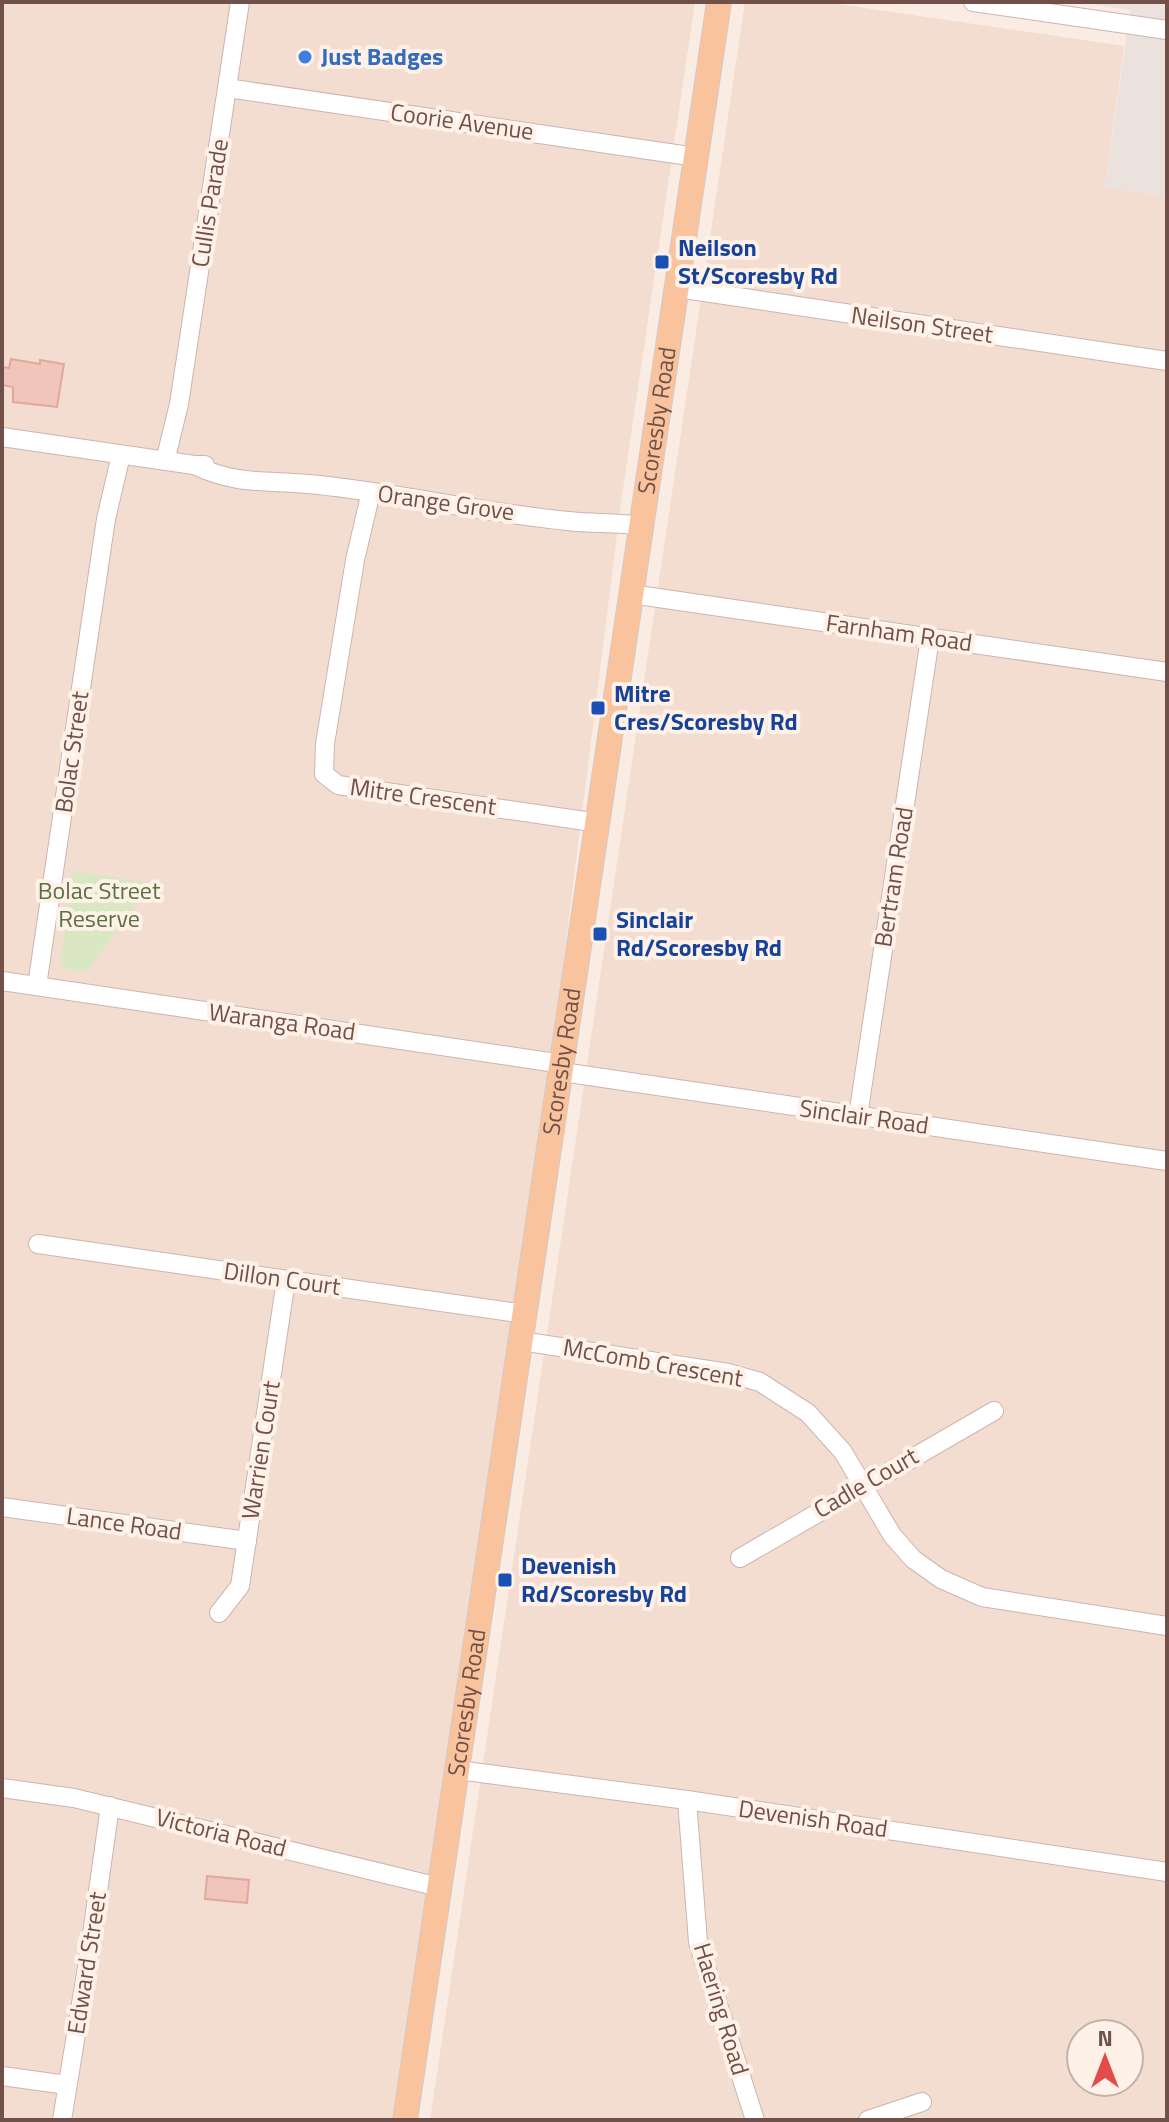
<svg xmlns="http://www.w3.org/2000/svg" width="1169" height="2122" font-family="'Titillium Web',sans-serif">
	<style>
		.residential { fill: #f3ddd1; fill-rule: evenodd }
		.industrial { fill: #ebe1dd }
		.green { fill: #d9e8c2 }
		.building { fill: #f0c5bb; stroke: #e2a89c; stroke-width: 2 }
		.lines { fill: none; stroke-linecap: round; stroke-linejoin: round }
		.minor-casing { stroke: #ceb4ad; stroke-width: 20 }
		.major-casing { stroke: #d5cac9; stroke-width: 26 }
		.minor { stroke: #fff; stroke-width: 18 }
		.major { stroke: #f8c39d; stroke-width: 24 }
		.shop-dot { fill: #3f7fe0; stroke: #fef1e8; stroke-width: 3 }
		.transit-dot { fill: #1a4fb4; stroke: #fef1e8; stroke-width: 3 }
		.labels { text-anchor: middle; stroke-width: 8; stroke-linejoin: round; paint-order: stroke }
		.shop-label { font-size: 24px; font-weight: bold; fill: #366cbe; stroke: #fef1e8; text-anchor: start }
		.street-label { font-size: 24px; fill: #72504a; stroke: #fef1e8 }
		.transit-label { font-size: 24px; font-weight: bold; fill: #164399; stroke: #fef1e8; text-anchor: start }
		.park-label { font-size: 24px; fill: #597240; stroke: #fef1e8 }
	</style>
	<rect width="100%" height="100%" fill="#fbece3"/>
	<g class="residential">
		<path d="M 2,2 L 695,2 L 621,503 L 547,1093 L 392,2120 L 2,2120 Z"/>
		<path d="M 745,2 L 825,2 L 1124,46 L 1105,187 L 1167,196 L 1167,2120 L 430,2120 ZM 1081,2034 L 1129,2034 L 1129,2082 L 1081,2082 Z"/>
	</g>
	<path class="industrial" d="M 1078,2 L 1167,2 L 1167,196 L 1105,187 L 1130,10 Z"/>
	<path class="green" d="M 73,871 L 152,883 L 86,972 L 66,969 L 60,960 Z"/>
	<g class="building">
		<path d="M 11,359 L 40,364 L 40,360 L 64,364 L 57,407 L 13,402 L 13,387 L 2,385 L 2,367 L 9,368 Z"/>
		<path d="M 207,1876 L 249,1880 L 247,1903 L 205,1899 Z"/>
	</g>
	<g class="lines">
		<defs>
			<g id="minor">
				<path d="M 973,2 L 1167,30"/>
				<path d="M 227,88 L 696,157"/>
				<path d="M 677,288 L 1167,361"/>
				<path d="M 2,437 L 194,465 L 205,465"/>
				<path d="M 165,461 L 179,404 L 240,2"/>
				<path d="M 194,465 C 240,487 271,479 319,485 C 403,494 485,513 568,521 C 593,524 617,522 642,526"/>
				<path d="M 371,492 L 355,560 L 325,744 L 324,774 L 338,785 L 599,823"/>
				<path d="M 631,594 L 1167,672"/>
				<path d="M 2,981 L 563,1064"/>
				<path d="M 37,986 L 106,519 L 121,455"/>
				<path d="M 562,1072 L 1167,1161"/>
				<path d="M 858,1116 L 930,638"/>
				<path d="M 38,1244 L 525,1314"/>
				<path d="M 521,1341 L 728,1373 L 760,1382 L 808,1413 L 843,1452 L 892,1535 L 913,1559 L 941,1579 L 982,1597 L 1167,1626"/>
				<path d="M 2,1507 L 247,1541"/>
				<path d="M 740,1558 L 994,1411"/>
				<path d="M 219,1613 L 240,1586 L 286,1280"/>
				<path d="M 458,1770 L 687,1800 L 1167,1872"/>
				<path d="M 2,1788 L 74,1798 L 439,1887"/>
				<path d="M 687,1800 L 698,1942 L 755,2120"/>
				<path d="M 2,2076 L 67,2085"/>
				<path d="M 62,2120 L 89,1955 L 110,1806"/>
				<path d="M 868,2120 L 922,2102"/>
			</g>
			<g id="major">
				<path id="s1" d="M 405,2120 L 719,2"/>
			</g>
		</defs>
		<use href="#minor" class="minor-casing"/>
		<use href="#major" class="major-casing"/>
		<use href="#minor" class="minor"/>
		<use href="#major" class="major"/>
	</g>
	<circle class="shop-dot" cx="305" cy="57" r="8"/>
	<g class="transit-dot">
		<rect x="654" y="254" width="16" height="16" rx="4"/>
		<rect x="590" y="700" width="16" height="16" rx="4"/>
		<rect x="592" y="926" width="16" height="16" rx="4"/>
		<rect x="497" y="1572" width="16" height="16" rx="4"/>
	</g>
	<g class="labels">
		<g class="shop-label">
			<text x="321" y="65">Just Badges</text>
		</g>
		<g class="street-label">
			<text transform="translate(462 122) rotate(8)" y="8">Coorie Avenue</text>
			<text transform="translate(210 203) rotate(-81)" y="8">Cullis Parade</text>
			<text transform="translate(922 325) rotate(8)" y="8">Neilson Street</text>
			<text dy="8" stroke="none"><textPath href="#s1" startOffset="1718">Scoresby Road</textPath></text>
			<text transform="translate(446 503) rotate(8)" y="8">Orange Grove</text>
			<text transform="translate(899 633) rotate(8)" y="8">Farnham Road</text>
			<text transform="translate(72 752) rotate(-82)" y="8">Bolac Street</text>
			<text transform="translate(423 797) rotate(8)" y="8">Mitre Crescent</text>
			<text transform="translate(894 877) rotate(-81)" y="8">Bertram Road</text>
			<text transform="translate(282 1022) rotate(8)" y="8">Waranga Road</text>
			<text dy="8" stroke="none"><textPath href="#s1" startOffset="1070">Scoresby Road</textPath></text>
			<text transform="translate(864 1117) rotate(8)" y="8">Sinclair Road</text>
			<text transform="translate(282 1279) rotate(8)" y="8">Dillon Court</text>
			<text transform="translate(653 1363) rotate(10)" y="8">McComb Crescent</text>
			<text transform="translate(261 1450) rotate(-81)" y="8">Warrien Court</text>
			<text transform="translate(866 1483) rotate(-30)" y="8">Cadle Court</text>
			<text transform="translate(124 1524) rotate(8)" y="8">Lance Road</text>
			<text dy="8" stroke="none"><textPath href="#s1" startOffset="422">Scoresby Road</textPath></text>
			<text transform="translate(813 1819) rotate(8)" y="8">Devenish Road</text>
			<text transform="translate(221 1833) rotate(14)" y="8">Victoria Road</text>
			<text transform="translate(87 1963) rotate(-81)" y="8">Edward Street</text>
			<text transform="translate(721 2009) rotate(73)" y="8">Haering Road</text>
		</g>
		<g class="transit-label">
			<text x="678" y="256">Neilson<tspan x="678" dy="28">St/Scoresby Rd</tspan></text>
			<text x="614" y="702">Mitre<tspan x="614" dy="28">Cres/Scoresby Rd</tspan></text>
			<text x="616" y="928">Sinclair<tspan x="616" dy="28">Rd/Scoresby Rd</tspan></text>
			<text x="521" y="1574">Devenish<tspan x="521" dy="28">Rd/Scoresby Rd</tspan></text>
		</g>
		<g class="park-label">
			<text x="99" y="899">Bolac Street<tspan x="99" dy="28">Reserve</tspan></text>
		</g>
	</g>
	<rect width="1169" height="2122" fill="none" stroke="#72504a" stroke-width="8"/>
	<g transform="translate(1105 2058)"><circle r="38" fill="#fef1e8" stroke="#c6b1a9" stroke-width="2"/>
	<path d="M0-6L14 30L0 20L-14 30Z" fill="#e24d4b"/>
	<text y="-12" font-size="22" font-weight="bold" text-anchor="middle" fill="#72504a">N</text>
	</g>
</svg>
